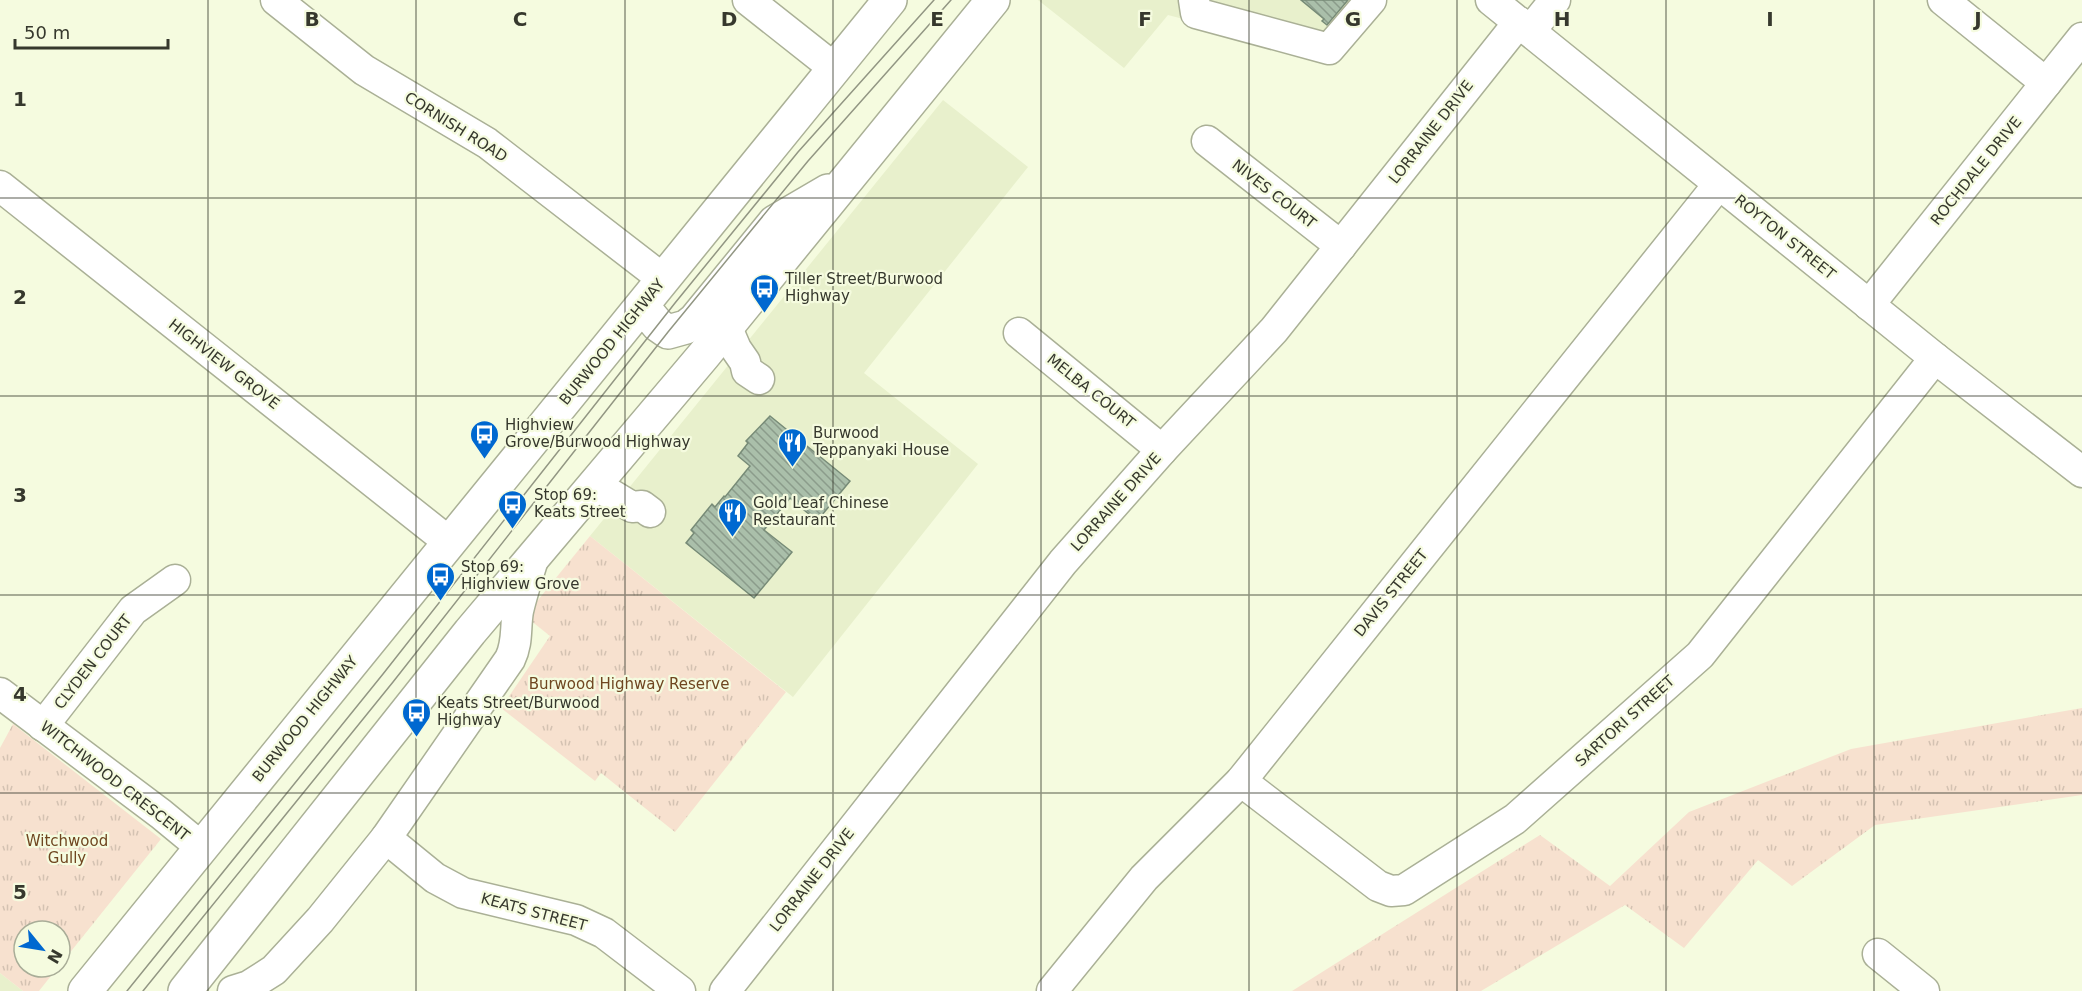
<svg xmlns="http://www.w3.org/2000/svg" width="2082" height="991" font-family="'DejaVu Sans',sans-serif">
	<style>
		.built { fill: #e8f0cc }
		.grass { fill: url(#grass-tufts) }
		.building { fill: url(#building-back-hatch); stroke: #778b77; stroke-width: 1.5 }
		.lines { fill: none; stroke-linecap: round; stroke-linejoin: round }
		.minor-casing { stroke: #aab096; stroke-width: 33 }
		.highway-casing { stroke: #aab096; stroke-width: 36 }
		.minor { stroke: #fff; stroke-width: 30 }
		.highway { stroke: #fff; stroke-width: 33 }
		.tram { stroke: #929683; stroke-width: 1.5 }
		.grid { fill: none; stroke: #36382d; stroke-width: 1.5; stroke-opacity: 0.55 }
		.labels { text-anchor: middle; stroke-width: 4.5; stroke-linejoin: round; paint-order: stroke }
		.street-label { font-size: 15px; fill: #36382d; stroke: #f5fbdf }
		.poi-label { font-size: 15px; fill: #36382d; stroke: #f5fbdf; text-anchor: start }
		.park-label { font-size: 15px; fill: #6f4620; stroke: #f5fbdf }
		.grid-label { font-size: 20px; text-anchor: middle; font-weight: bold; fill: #36382d; stroke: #f5fbdf; stroke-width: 4.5; stroke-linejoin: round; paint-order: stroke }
	</style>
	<defs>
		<pattern id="grass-tufts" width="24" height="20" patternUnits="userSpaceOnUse" patternTransform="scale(1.5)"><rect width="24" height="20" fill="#f7e1cf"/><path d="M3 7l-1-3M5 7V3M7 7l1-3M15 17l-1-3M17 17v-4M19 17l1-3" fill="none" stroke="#d4c2b2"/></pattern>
		<pattern id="building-back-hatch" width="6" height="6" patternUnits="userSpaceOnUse" patternTransform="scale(1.5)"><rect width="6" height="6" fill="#aabfaa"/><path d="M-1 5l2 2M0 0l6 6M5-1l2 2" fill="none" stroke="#8b9c8b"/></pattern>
	</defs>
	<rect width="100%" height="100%" fill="#f5fbdf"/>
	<g class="built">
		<path d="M 1038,0 L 1378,0 L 1332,58 L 1168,15 L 1124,68 Z"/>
		<path d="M 943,100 L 1028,167 L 864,373 L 978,464 L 793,697 L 590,536 Z"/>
		<path d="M 0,973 L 23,991 L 0,991 Z"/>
	</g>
	<g class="grass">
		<path d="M 590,536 L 786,692 L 675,832 L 601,773 L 595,781 L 501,708 L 550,636 L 525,616 Z"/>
		<path d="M 2082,708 L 2082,795 L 1875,825 L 1792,886 L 1758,860 L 1684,948 L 1625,905 L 1481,991 L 1292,991 L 1540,835 L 1610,886 L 1689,812 L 1851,749 Z"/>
		<path d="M 13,724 L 161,839 L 60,965 L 60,931 L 24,931 L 24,967 L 58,967 L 39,991 L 23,991 L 0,973 L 0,748 Z"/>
	</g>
	<g class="building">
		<path d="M 1301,0 L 1348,0 L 1327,25 L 1322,21 L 1324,19 Z"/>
		<path d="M 770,416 L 850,481 L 817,521 L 790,498 L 764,530 L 792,552 L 754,598 L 686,543 L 694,533 L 691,530 L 712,504 L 715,507 L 724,496 L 725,497 L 750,466 L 738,456 L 748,443 L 746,441 Z"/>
	</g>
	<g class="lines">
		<defs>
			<g id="minor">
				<path d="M 276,0 L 364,70 L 487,143 L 663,279"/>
				<path d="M 748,0 L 834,68"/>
				<path d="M 1194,0 L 1196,13 L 1329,49 L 1371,0"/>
				<path d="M 1491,0 L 1935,358 L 2082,472"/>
				<path d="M 1943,0 L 2046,83"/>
				<path d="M 1530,31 L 1555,0"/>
				<path d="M 1207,141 L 1341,246"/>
				<path d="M 0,186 L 449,542"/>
				<path d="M 1869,305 L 2082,38"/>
				<path d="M 727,328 L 736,349 L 745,362 L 747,371 L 759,379"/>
				<path d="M 1019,333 L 1162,450"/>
				<path d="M 594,484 L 632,507 L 642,506 L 650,512"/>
				<path d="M 0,693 L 161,814 L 201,847"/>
				<path d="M 43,726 L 133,610 L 175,580"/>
				<path d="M 1241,781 L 1378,886 L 1391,891 L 1404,890 L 1515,819 L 1700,655 L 1935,358"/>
				<path d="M 386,838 L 435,878 L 463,893 L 576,920 L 604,933 L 680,991"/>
				<path d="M 1878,954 L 1924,991"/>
				<path d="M 233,991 L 249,986 L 274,970 L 320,920 L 386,838 L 510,659 C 518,643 515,628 518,611 C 522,593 528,576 533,559"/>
				<path d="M 725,991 L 1063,562 L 1162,450 L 1274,330 L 1519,22"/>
				<path d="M 1052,991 L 1144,878 L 1241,781 L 1719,184"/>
			</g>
			<g id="highway">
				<path d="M 642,306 L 658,325 L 668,332 L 686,327 L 695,320 L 775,222 L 828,191"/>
				<path d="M 85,991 L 890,0"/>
				<path d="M 185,991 L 470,632 L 704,355 L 993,0"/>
			</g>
		</defs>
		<use href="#minor" class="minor-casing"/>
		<use href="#highway" class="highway-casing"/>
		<use href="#minor" class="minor"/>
		<use href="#highway" class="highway"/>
		<g class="tram">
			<path d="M 127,991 L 383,674 L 675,303 L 798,152 L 934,0"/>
			<path d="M 143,991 L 393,682 L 668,332 L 808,161 L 951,0"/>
		</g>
	</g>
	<path class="grid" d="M 208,0 L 208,991M 416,0 L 416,991M 625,0 L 625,991M 833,0 L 833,991M 1041,0 L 1041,991M 1249,0 L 1249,991M 1457,0 L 1457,991M 1666,0 L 1666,991M 1874,0 L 1874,991M 0,198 L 2082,198M 0,396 L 2082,396M 0,595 L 2082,595M 0,793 L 2082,793"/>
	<defs>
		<symbol id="bus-pin" viewBox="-11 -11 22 30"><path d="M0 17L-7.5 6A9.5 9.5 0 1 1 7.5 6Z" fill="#0068d0" stroke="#f5fbdf"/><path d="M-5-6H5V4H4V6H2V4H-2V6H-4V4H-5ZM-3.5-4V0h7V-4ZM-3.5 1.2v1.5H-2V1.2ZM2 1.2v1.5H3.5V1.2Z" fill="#fff"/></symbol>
		<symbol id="restaurant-pin" viewBox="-11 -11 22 30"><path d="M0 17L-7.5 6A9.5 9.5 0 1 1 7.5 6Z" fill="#0068d0" stroke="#f5fbdf"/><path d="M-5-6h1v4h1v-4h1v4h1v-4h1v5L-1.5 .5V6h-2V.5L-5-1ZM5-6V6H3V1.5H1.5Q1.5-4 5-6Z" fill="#fff"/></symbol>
	</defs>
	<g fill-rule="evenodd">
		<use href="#bus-pin" x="748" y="272" width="33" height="45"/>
		<use href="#bus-pin" x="468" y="418" width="33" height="45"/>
		<use href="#restaurant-pin" x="776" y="426" width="33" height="45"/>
		<use href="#bus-pin" x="496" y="488" width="33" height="45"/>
		<use href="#restaurant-pin" x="716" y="496" width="33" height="45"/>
		<use href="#bus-pin" x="424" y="560" width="33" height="45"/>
		<use href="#bus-pin" x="400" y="696" width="33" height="45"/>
	</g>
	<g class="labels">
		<g class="street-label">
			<text transform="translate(456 127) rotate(32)" y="5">CORNISH ROAD</text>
			<text transform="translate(1431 132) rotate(-52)" y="5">LORRAINE DRIVE</text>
			<text transform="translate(1976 171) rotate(-51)" y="5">ROCHDALE DRIVE</text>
			<text transform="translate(1274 194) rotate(38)" y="5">NIVES COURT</text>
			<text transform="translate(1785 237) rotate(39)" y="5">ROYTON STREET</text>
			<text transform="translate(612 342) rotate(-51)" y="5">BURWOOD HIGHWAY</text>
			<text transform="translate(224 364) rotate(38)" y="5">HIGHVIEW GROVE</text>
			<text transform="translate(1091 391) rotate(39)" y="5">MELBA COURT</text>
			<text transform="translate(1116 502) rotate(-48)" y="5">LORRAINE DRIVE</text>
			<text transform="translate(1391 593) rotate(-51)" y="5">DAVIS STREET</text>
			<text transform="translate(93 662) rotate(-52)" y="5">CLYDEN COURT</text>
			<text transform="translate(305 719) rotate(-51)" y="5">BURWOOD HIGHWAY</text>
			<text transform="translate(1625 721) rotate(-42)" y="5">SARTORI STREET</text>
			<text transform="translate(115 781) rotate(38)" y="5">WITCHWOOD CRESCENT</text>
			<text transform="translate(812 880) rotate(-52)" y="5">LORRAINE DRIVE</text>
			<text transform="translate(534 912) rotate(15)" y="5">KEATS STREET</text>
		</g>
		<g class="poi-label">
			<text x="785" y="284">Tiller Street/Burwood<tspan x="785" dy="17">Highway</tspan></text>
			<text x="505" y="430">Highview<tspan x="505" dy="17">Grove/Burwood Highway</tspan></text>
			<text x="813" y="438">Burwood<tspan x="813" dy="17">Teppanyaki House</tspan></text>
			<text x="534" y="500">Stop 69:<tspan x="534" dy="17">Keats Street</tspan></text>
			<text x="753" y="508">Gold Leaf Chinese<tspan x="753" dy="17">Restaurant</tspan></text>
			<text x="461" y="572">Stop 69:<tspan x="461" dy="17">Highview Grove</tspan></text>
			<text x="437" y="708">Keats Street/Burwood<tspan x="437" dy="17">Highway</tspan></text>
		</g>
		<g class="park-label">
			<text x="629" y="689">Burwood Highway Reserve</text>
			<text x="67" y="846">Witchwood<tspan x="67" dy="17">Gully</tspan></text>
		</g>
	</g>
	<g class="grid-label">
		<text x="312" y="26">B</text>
		<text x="520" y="26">C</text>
		<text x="729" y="26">D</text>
		<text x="937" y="26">E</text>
		<text x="1145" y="26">F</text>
		<text x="1353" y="26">G</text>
		<text x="1562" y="26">H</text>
		<text x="1770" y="26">I</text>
		<text x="1978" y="26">J</text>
		<text x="20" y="106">1</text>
		<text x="20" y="304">2</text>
		<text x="20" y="502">3</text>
		<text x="20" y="701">4</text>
		<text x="20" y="899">5</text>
	</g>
	<g transform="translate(42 949) rotate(120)"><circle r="28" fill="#f5fbdf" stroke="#a9ad98" stroke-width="1.5"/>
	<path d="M0-4.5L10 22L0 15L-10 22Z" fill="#0068d0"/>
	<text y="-9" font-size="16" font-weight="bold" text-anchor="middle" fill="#36382d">N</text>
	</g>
	<path d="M15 39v9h153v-9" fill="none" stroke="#36382d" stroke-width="3"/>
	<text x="24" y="39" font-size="18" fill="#36382d" stroke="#f5fbdf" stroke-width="4.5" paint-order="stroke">50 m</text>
</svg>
